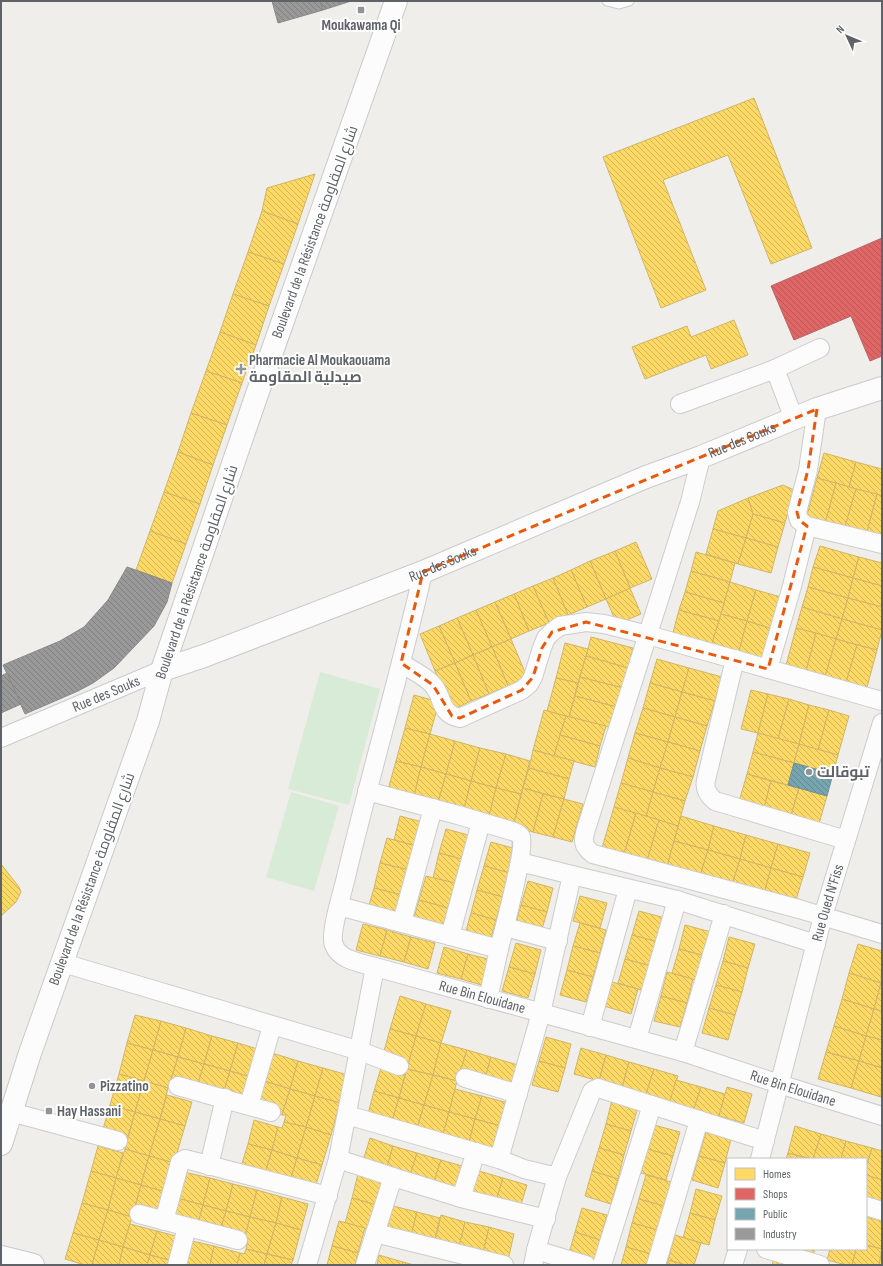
<svg xmlns="http://www.w3.org/2000/svg" width="883" height="1266" viewBox="0 0 883 1266" font-family="'Sofia Sans Condensed',Cairo,sans-serif">
  <style>
    .garden { fill: #d8ebd6 }
    .homes { fill: url(#homes-back-hatch); stroke: #cfb667 }
    .shops { fill: url(#shops-back-hatch); stroke: #b96567 }
    .public { fill: url(#public-back-hatch); stroke: #6f919a }
    .industry { fill: url(#industry-back-hatch); stroke: #88898a }
    .lines { fill: none; stroke-linecap: round; stroke-linejoin: round }
    .lane-casing { stroke: #cbcccc; stroke-width: 11 }
    .street-casing { stroke: #cbcccc; stroke-width: 20 }
    .secondary-casing { stroke: #cacacb; stroke-width: 24 }
    .lane { stroke: #fdfcfc; stroke-width: 9 }
    .street { stroke: #fdfcfc; stroke-width: 18 }
    .secondary { stroke: #fdfcfc; stroke-width: 22 }
    .marked { fill: none; stroke: #e8590c; stroke-width: 3; stroke-dasharray: 8 5; stroke-linejoin: round }
    .poi-dot { fill: #919496; stroke: #fff; stroke-width: 1.5 }
    .labels { text-anchor: middle; dominant-baseline: central; stroke-width: 4; stroke-linejoin: round; paint-order: stroke }
    .poi-label { font-size: 15px; font-weight: bold; fill: #5f6368; stroke: #fff; text-anchor: start }
    .street-label { font-size: 15px; fill: #5f6368; stroke: #fff }
  </style>
  <defs>
    <pattern id="homes-back-hatch" width="6" height="6" patternUnits="userSpaceOnUse"><rect width="6" height="6" fill="#ffd966"/><path d="M-1 5l2 2M0 0l6 6M5-1l2 2" fill="none" stroke="#d2b458"/></pattern>
    <pattern id="shops-back-hatch" width="6" height="6" patternUnits="userSpaceOnUse"><rect width="6" height="6" fill="#e06666"/><path d="M-1 5l2 2M0 0l6 6M5-1l2 2" fill="none" stroke="#b95858"/></pattern>
    <pattern id="public-back-hatch" width="6" height="6" patternUnits="userSpaceOnUse"><rect width="6" height="6" fill="#76a5af"/><path d="M-1 5l2 2M0 0l6 6M5-1l2 2" fill="none" stroke="#648a92"/></pattern>
    <pattern id="industry-back-hatch" width="6" height="6" patternUnits="userSpaceOnUse"><rect width="6" height="6" fill="#999"/><path d="M-1 5l2 2M0 0l6 6M5-1l2 2" fill="none" stroke="#808081"/></pattern>
  </defs>
  <rect width="100%" height="100%" fill="#efeeea"/>
  <!-- garden -->
  <g class="garden">
    <polygon points="320,672 380,689 349,805 288,789"/>
    <polygon points="291,792 339,806 314,891 266,877"/>
  </g>
  <!-- homes -->
  <g class="homes">
    <polygon points="754,98 812,248 771,264 728,155 663,180 706,290 661,308 603,157"/>
    <polygon points="315,174 298,224 262,211 267,188"/>
    <polygon points="262,211 298,224 284,264 248,252"/>
    <polygon points="248,252 284,264 269,306 233,294"/>
    <polygon points="233,294 269,306 256,345 220,332"/>
    <polygon points="734,320 748,355 711,369 706,355 645,379 632,347 687,326 691,337"/>
    <polygon points="220,332 256,345 242,383 206,371"/>
    <polygon points="206,371 242,383 227,425 191,413"/>
    <polygon points="191,413 227,425 213,465 178,452"/>
    <polygon points="178,452 213,465 200,504 164,492"/>
    <polygon points="824,453 856,462 849,487 817,478"/>
    <polygon points="856,462 882,469 882,496 849,487"/>
    <polygon points="817,478 836,483 825,524 806,519"/>
    <polygon points="836,483 856,489 844,530 825,524"/>
    <polygon points="783,485 794,490 785,523 753,514 748,498"/>
    <polygon points="856,489 877,494 866,536 844,530"/>
    <polygon points="164,492 200,504 186,544 150,531"/>
    <polygon points="877,494 882,496 882,540 866,536"/>
    <polygon points="748,498 753,514 746,538 713,529 718,511"/>
    <polygon points="753,514 785,523 778,547 746,538"/>
    <polygon points="713,529 746,538 738,564 706,554"/>
    <polygon points="150,531 186,544 172,583 136,570"/>
    <polygon points="746,538 778,547 771,573 738,564"/>
    <polygon points="636,542 652,579 630,588 615,551"/>
    <polygon points="820,546 859,557 853,578 813,567"/>
    <polygon points="615,551 630,588 606,599 590,561"/>
    <polygon points="696,552 735,563 730,582 691,571"/>
    <polygon points="859,557 882,563 882,586 853,578"/>
    <polygon points="590,561 606,599 587,607 571,570"/>
    <polygon points="813,567 853,578 848,598 808,587"/>
    <polygon points="571,570 587,607 568,615 553,578"/>
    <polygon points="691,571 730,582 724,603 685,592"/>
    <polygon points="553,578 568,615 549,623 533,586"/>
    <polygon points="853,578 882,586 882,607 848,598"/>
    <polygon points="730,582 756,590 747,621 721,614"/>
    <polygon points="533,586 549,623 529,631 514,594"/>
    <polygon points="808,587 848,598 842,619 802,607"/>
    <polygon points="630,588 641,614 617,624 606,599"/>
    <polygon points="756,590 781,597 772,629 747,621"/>
    <polygon points="685,592 724,603 719,621 679,610"/>
    <polygon points="514,594 529,631 511,639 495,602"/>
    <polygon points="848,598 882,607 882,630 842,619"/>
    <polygon points="495,602 511,639 492,647 476,610"/>
    <polygon points="802,607 842,619 836,639 796,628"/>
    <polygon points="476,610 492,647 473,655 457,618"/>
    <polygon points="679,610 719,621 711,647 672,636"/>
    <polygon points="721,614 747,621 738,655 711,647"/>
    <polygon points="457,618 473,655 455,663 439,626"/>
    <polygon points="842,619 882,630 877,650 836,639"/>
    <polygon points="747,621 772,629 762,661 738,655"/>
    <polygon points="439,626 455,663 435,671 420,634"/>
    <polygon points="796,628 816,633 805,675 785,669"/>
    <polygon points="816,633 836,639 824,680 805,675"/>
    <polygon points="591,637 633,648 628,668 586,656"/>
    <polygon points="511,639 527,677 508,686 492,647"/>
    <polygon points="836,639 857,645 845,686 824,680"/>
    <polygon points="565,643 588,649 578,683 556,678"/>
    <polygon points="857,645 877,650 866,691 845,686"/>
    <polygon points="492,647 508,686 489,694 473,655"/>
    <polygon points="473,655 489,694 471,701 455,663"/>
    <polygon points="586,656 628,668 623,688 580,677"/>
    <polygon points="657,659 689,668 682,692 650,683"/>
    <polygon points="455,663 471,701 452,710 435,671"/>
    <polygon points="689,668 722,677 715,701 682,692"/>
    <polygon points="580,677 623,688 617,707 575,696"/>
    <polygon points="556,678 578,683 569,717 547,711"/>
    <polygon points="650,683 682,692 675,717 643,708"/>
    <polygon points="751,690 768,694 758,733 741,729"/>
    <polygon points="682,692 715,701 707,726 675,717"/>
    <polygon points="768,694 789,699 778,739 758,733"/>
    <polygon points="414,695 439,702 430,734 405,728"/>
    <polygon points="575,696 617,707 612,728 569,717"/>
    <polygon points="789,699 809,705 799,744 778,739"/>
    <polygon points="809,705 829,710 818,750 799,744"/>
    <polygon points="643,708 675,717 668,742 635,733"/>
    <polygon points="544,710 566,716 554,756 533,750"/>
    <polygon points="829,710 849,716 838,755 818,750"/>
    <polygon points="566,716 606,726 600,746 560,735"/>
    <polygon points="675,717 707,726 700,751 668,742"/>
    <polygon points="405,728 430,734 421,767 396,761"/>
    <polygon points="635,733 668,742 660,768 628,758"/>
    <polygon points="758,733 799,744 794,763 753,752"/>
    <polygon points="430,734 455,741 446,774 421,767"/>
    <polygon points="560,735 600,746 595,767 554,756"/>
    <polygon points="455,741 480,748 471,781 446,774"/>
    <polygon points="668,742 700,751 693,777 660,768"/>
    <polygon points="799,744 838,755 833,774 794,763"/>
    <polygon points="480,748 506,754 496,788 471,781"/>
    <polygon points="533,750 574,761 569,779 529,768"/>
    <polygon points="753,752 794,763 788,785 747,774"/>
    <polygon points="506,754 530,761 521,794 496,788"/>
    <polygon points="628,758 660,768 653,792 621,783"/>
    <polygon points="396,761 421,767 413,800 387,793"/>
    <polygon points="421,767 446,774 437,806 413,800"/>
    <polygon points="529,768 569,779 564,799 523,788"/>
    <polygon points="660,768 693,777 685,801 653,792"/>
    <polygon points="446,774 471,781 463,813 437,806"/>
    <polygon points="747,774 771,781 763,812 738,805"/>
    <polygon points="471,781 496,788 488,820 463,813"/>
    <polygon points="771,781 799,788 790,819 763,812"/>
    <polygon points="621,783 653,792 646,817 614,807"/>
    <polygon points="496,788 521,794 513,827 488,820"/>
    <polygon points="523,788 543,794 533,832 513,827"/>
    <polygon points="799,788 827,796 818,827 790,819"/>
    <polygon points="653,792 685,801 678,826 646,817"/>
    <polygon points="543,794 564,799 553,837 533,832"/>
    <polygon points="564,799 583,804 572,842 553,837"/>
    <polygon points="614,807 636,813 624,854 602,848"/>
    <polygon points="636,813 659,820 647,861 624,854"/>
    <polygon points="400,816 426,823 420,847 394,840"/>
    <polygon points="681,816 714,826 708,850 674,841"/>
    <polygon points="659,820 678,826 667,867 647,861"/>
    <polygon points="714,826 746,835 740,859 708,850"/>
    <polygon points="446,829 472,836 465,860 439,853"/>
    <polygon points="746,835 778,844 771,868 740,859"/>
    <polygon points="387,838 416,846 409,870 380,863"/>
    <polygon points="674,841 708,850 700,876 667,867"/>
    <polygon points="491,842 516,849 510,873 484,866"/>
    <polygon points="778,844 810,853 803,877 771,868"/>
    <polygon points="708,850 740,859 732,885 700,876"/>
    <polygon points="439,853 465,860 459,884 433,878"/>
    <polygon points="740,859 771,868 764,894 732,885"/>
    <polygon points="380,863 409,870 402,895 374,888"/>
    <polygon points="1,864 19,887 21,892 16,902 1,916"/>
    <polygon points="484,866 510,873 503,897 477,890"/>
    <polygon points="771,868 803,877 795,903 764,894"/>
    <polygon points="426,876 455,883 448,908 419,900"/>
    <polygon points="528,881 553,888 547,912 521,905"/>
    <polygon points="374,888 402,895 396,920 367,912"/>
    <polygon points="477,890 503,897 496,920 471,913"/>
    <polygon points="580,896 607,903 600,928 573,921"/>
    <polygon points="419,900 448,908 441,933 412,925"/>
    <polygon points="521,905 547,912 540,936 514,929"/>
    <polygon points="639,911 665,918 658,942 632,935"/>
    <polygon points="471,913 496,920 489,945 464,938"/>
    <polygon points="580,923 606,930 600,953 573,946"/>
    <polygon points="363,924 387,930 380,956 356,950"/>
    <polygon points="685,925 711,932 705,956 679,949"/>
    <polygon points="387,930 411,937 404,962 380,956"/>
    <polygon points="632,935 658,942 651,966 625,959"/>
    <polygon points="411,937 435,943 428,969 404,962"/>
    <polygon points="729,937 755,944 748,968 723,961"/>
    <polygon points="516,943 541,950 535,974 509,967"/>
    <polygon points="858,944 882,951 881,983 849,973"/>
    <polygon points="573,946 600,953 593,977 567,970"/>
    <polygon points="444,947 468,954 461,979 437,973"/>
    <polygon points="679,949 705,956 698,981 672,973"/>
    <polygon points="468,954 492,960 485,986 461,979"/>
    <polygon points="625,959 651,966 644,991 618,983"/>
    <polygon points="723,961 748,968 742,992 716,985"/>
    <polygon points="509,967 535,974 528,998 502,991"/>
    <polygon points="567,970 593,977 586,1002 560,995"/>
    <polygon points="667,972 693,979 687,1003 661,996"/>
    <polygon points="849,973 881,983 874,1009 842,999"/>
    <polygon points="612,982 638,989 631,1014 604,1006"/>
    <polygon points="881,983 882,983 882,1011 874,1009"/>
    <polygon points="716,985 742,992 735,1015 709,1008"/>
    <polygon points="400,996 426,1004 416,1036 390,1029"/>
    <polygon points="661,996 687,1003 680,1027 654,1021"/>
    <polygon points="842,999 874,1009 866,1036 834,1026"/>
    <polygon points="426,1004 451,1011 441,1043 416,1036"/>
    <polygon points="709,1008 735,1015 728,1040 702,1033"/>
    <polygon points="874,1009 882,1011 882,1040 866,1036"/>
    <polygon points="135,1015 161,1021 153,1050 127,1043"/>
    <polygon points="161,1021 186,1028 178,1057 153,1050"/>
    <polygon points="834,1026 866,1036 859,1061 826,1052"/>
    <polygon points="186,1028 212,1036 204,1064 178,1057"/>
    <polygon points="390,1029 416,1036 409,1062 383,1055"/>
    <polygon points="212,1036 238,1043 230,1071 204,1064"/>
    <polygon points="416,1036 441,1043 433,1075 407,1069"/>
    <polygon points="866,1036 882,1040 882,1068 859,1061"/>
    <polygon points="546,1037 571,1044 565,1068 539,1061"/>
    <polygon points="127,1043 153,1050 144,1081 119,1074"/>
    <polygon points="238,1043 261,1050 254,1078 230,1071"/>
    <polygon points="441,1043 467,1050 457,1081 433,1075"/>
    <polygon points="581,1048 606,1055 599,1081 574,1074"/>
    <polygon points="153,1050 178,1057 168,1088 144,1081"/>
    <polygon points="467,1050 491,1057 484,1082 459,1075"/>
    <polygon points="826,1052 859,1061 851,1088 818,1079"/>
    <polygon points="272,1053 298,1061 290,1089 264,1081"/>
    <polygon points="606,1055 629,1062 622,1088 599,1081"/>
    <polygon points="178,1057 204,1064 196,1090 170,1083"/>
    <polygon points="491,1057 518,1065 511,1089 484,1082"/>
    <polygon points="298,1061 323,1068 315,1096 290,1089"/>
    <polygon points="539,1061 565,1068 558,1092 532,1085"/>
    <polygon points="859,1061 882,1068 881,1097 851,1088"/>
    <polygon points="629,1062 654,1069 646,1094 622,1088"/>
    <polygon points="204,1064 230,1071 222,1097 196,1090"/>
    <polygon points="323,1068 348,1075 340,1103 315,1096"/>
    <polygon points="381,1068 405,1075 399,1098 374,1091"/>
    <polygon points="407,1069 433,1075 424,1105 399,1098"/>
    <polygon points="654,1069 678,1076 670,1102 646,1094"/>
    <polygon points="230,1071 254,1078 246,1104 222,1097"/>
    <polygon points="119,1074 144,1081 135,1112 110,1105"/>
    <polygon points="433,1075 457,1081 449,1112 424,1105"/>
    <polygon points="676,1080 701,1087 692,1115 668,1108"/>
    <polygon points="144,1081 168,1088 160,1119 135,1112"/>
    <polygon points="264,1081 290,1089 282,1115 256,1107"/>
    <polygon points="701,1087 725,1094 717,1123 692,1115"/>
    <polygon points="727,1087 752,1094 744,1123 719,1116"/>
    <polygon points="290,1089 315,1096 306,1127 284,1122 286,1115 282,1115"/>
    <polygon points="455,1089 482,1096 475,1119 449,1112"/>
    <polygon points="374,1091 399,1098 391,1124 367,1118"/>
    <polygon points="167,1095 192,1102 185,1126 160,1119"/>
    <polygon points="315,1096 340,1103 331,1135 306,1127"/>
    <polygon points="482,1096 508,1103 501,1126 475,1119"/>
    <polygon points="399,1098 424,1105 416,1132 391,1124"/>
    <polygon points="612,1100 638,1107 631,1131 606,1124"/>
    <polygon points="110,1105 135,1112 126,1143 101,1136"/>
    <polygon points="424,1105 449,1112 442,1138 416,1132"/>
    <polygon points="135,1112 160,1119 149,1156 125,1149"/>
    <polygon points="449,1112 475,1119 468,1146 442,1138"/>
    <polygon points="160,1119 185,1126 174,1163 149,1156"/>
    <polygon points="475,1119 501,1126 494,1153 468,1146"/>
    <polygon points="254,1120 278,1127 272,1150 248,1144"/>
    <polygon points="284,1122 306,1127 297,1158 272,1150 278,1127 282,1128"/>
    <polygon points="606,1124 631,1131 624,1155 599,1148"/>
    <polygon points="654,1125 680,1132 673,1156 647,1149"/>
    <polygon points="795,1126 821,1134 813,1159 788,1153"/>
    <polygon points="306,1127 331,1135 322,1165 297,1158"/>
    <polygon points="706,1132 731,1139 725,1163 699,1156"/>
    <polygon points="821,1134 846,1141 841,1159 813,1159"/>
    <polygon points="370,1138 393,1146 386,1171 362,1164"/>
    <polygon points="846,1141 872,1148 866,1168 866,1159 841,1159"/>
    <polygon points="248,1144 272,1150 264,1177 240,1170"/>
    <polygon points="98,1146 123,1153 116,1178 91,1171"/>
    <polygon points="393,1146 417,1153 409,1179 386,1171"/>
    <polygon points="599,1148 624,1155 618,1179 592,1171"/>
    <polygon points="872,1148 882,1151 882,1180 866,1175 866,1168"/>
    <polygon points="125,1149 149,1156 141,1185 116,1178"/>
    <polygon points="647,1149 673,1156 666,1180 641,1173"/>
    <polygon points="272,1150 297,1158 289,1184 264,1177"/>
    <polygon points="417,1153 441,1160 433,1185 409,1179"/>
    <polygon points="788,1153 810,1159 786,1159"/>
    <polygon points="149,1156 174,1163 166,1192 141,1185"/>
    <polygon points="699,1156 725,1163 718,1188 692,1180"/>
    <polygon points="297,1158 322,1165 314,1191 289,1184"/>
    <polygon points="441,1160 466,1167 458,1193 433,1185"/>
    <polygon points="91,1171 116,1178 108,1210 82,1203"/>
    <polygon points="479,1171 503,1178 495,1204 471,1197"/>
    <polygon points="592,1171 618,1179 611,1204 585,1196"/>
    <polygon points="184,1172 210,1178 203,1205 177,1198"/>
    <polygon points="358,1174 386,1182 380,1206 352,1198"/>
    <polygon points="646,1175 671,1182 664,1206 639,1199"/>
    <polygon points="866,1175 882,1180 882,1197 879,1207 866,1203"/>
    <polygon points="116,1178 141,1185 132,1217 108,1210"/>
    <polygon points="210,1178 233,1184 226,1211 203,1205"/>
    <polygon points="503,1178 527,1185 519,1211 495,1204"/>
    <polygon points="233,1184 257,1190 250,1217 226,1211"/>
    <polygon points="141,1185 166,1192 159,1218 134,1211"/>
    <polygon points="696,1189 722,1196 715,1220 690,1213"/>
    <polygon points="257,1190 282,1197 276,1223 250,1217"/>
    <polygon points="282,1197 308,1204 301,1230 276,1223"/>
    <polygon points="177,1198 203,1205 197,1228 171,1222"/>
    <polygon points="352,1198 380,1206 373,1231 345,1223"/>
    <polygon points="639,1199 664,1206 658,1230 632,1223"/>
    <polygon points="82,1203 108,1210 99,1240 73,1233"/>
    <polygon points="203,1205 226,1211 219,1234 197,1228"/>
    <polygon points="393,1206 417,1212 410,1240 385,1234"/>
    <polygon points="582,1208 607,1215 600,1240 575,1232"/>
    <polygon points="108,1210 132,1217 123,1247 99,1240"/>
    <polygon points="226,1211 250,1217 244,1241 219,1234"/>
    <polygon points="417,1212 440,1218 433,1246 410,1240"/>
    <polygon points="690,1213 715,1220 709,1245 683,1238"/>
    <polygon points="441,1215 465,1222 459,1247 435,1241"/>
    <polygon points="250,1217 276,1223 267,1254 246,1249 248,1241 244,1241"/>
    <polygon points="866,1217 882,1221 882,1249 866,1245"/>
    <polygon points="339,1221 365,1228 358,1253 332,1246"/>
    <polygon points="465,1222 489,1227 483,1253 459,1247"/>
    <polygon points="276,1223 301,1230 293,1260 267,1254"/>
    <polygon points="632,1223 658,1230 651,1254 626,1247"/>
    <polygon points="130,1224 157,1231 150,1255 123,1247"/>
    <polygon points="489,1227 514,1234 508,1260 483,1253"/>
    <polygon points="157,1231 183,1238 176,1262 150,1255"/>
    <polygon points="575,1232 600,1240 594,1264 568,1257"/>
    <polygon points="73,1233 99,1240 92,1265 85,1265 65,1259"/>
    <polygon points="675,1235 701,1243 694,1265 686,1265 668,1260"/>
    <polygon points="99,1240 123,1247 119,1265 92,1265"/>
    <polygon points="192,1241 214,1246 210,1265 186,1265"/>
    <polygon points="866,1245 882,1249 879,1265 852,1265 856,1249 866,1249"/>
    <polygon points="214,1246 240,1253 237,1265 210,1265"/>
    <polygon points="332,1246 358,1253 355,1265 327,1265"/>
    <polygon points="123,1247 150,1255 147,1265 119,1265"/>
    <polygon points="626,1247 651,1254 648,1265 621,1265"/>
    <polygon points="246,1249 267,1254 264,1265 237,1265 240,1253 244,1254"/>
    <polygon points="791,1249 815,1249 813,1255"/>
    <polygon points="830,1249 856,1249 852,1265 846,1265 827,1260"/>
    <polygon points="882,1252 882,1265 879,1265"/>
    <polygon points="267,1254 293,1260 291,1265 264,1265"/>
    <polygon points="150,1255 176,1262 175,1265 147,1265"/>
    <polygon points="379,1255 403,1262 402,1265 377,1265"/>
    <polygon points="774,1259 794,1265 772,1265"/>
    <polygon points="668,1260 686,1265 667,1265"/>
    <polygon points="403,1262 414,1265 402,1265"/>
  </g>
  <!-- shops -->
  <polygon class="shops" points="882,238 882,356 870,361 851,316 794,340 771,286"/>
  <!-- public -->
  <polygon class="public" points="794,763 833,774 827,796 788,785"/>
  <!-- industry -->
  <g class="industry">
    <polygon points="272,1 320,1 323,10 278,23"/>
    <polygon points="320,1 351,1 323,10"/>
    <polygon points="127,567 172,583 167,602 154,626 114,668 93,683 78,691 25,714 3,665 60,641 84,627 108,600"/>
    <polygon points="7,673 21,704 1,713 1,676"/>
  </g>
  <g class="lines">
    <defs>
      <polyline id="lane" points="607,1 619,4 629,1"/>
      <g id="street">
        <polyline points="680,404 775,369"/>
        <polyline points="817,409 808,470 797,512 799,520 807,526 882,544"/>
        <polyline points="794,419 775,369 820,348"/>
        <path d="M701,457L690,502L587,826C583,839 581,845 593,854L799,909L882,934"/>
        <path id="s1" d="M423,572C400,674 370,775 346,877C343,891 329,934 334,945C339,960 361,963 375,967L683,1052L779,1084L882,1116"/>
        <path d="M735,659L706,780C704,789 708,795 715,801L846,840"/>
        <path d="M401,663C412,670 425,676 433,685C444,698 439,714 460,718L522,690L529,684L533,677L542,648L546,638L552,632L560,626L586,622L604,624L648,635L882,701"/>
        <polyline points="768,669 792,586 807,526"/>
        <path id="s2" d="M1,738L162,670"/>
        <path d="M367,791L458,815L512,831C515,832 520,834 521,837C526,847 503,933 499,949"/>
        <polyline points="520,862 572,875"/>
        <polyline points="339,906 499,949 488,999"/>
        <polyline points="402,922 433,808"/>
        <polyline points="505,927 558,941"/>
        <polyline points="450,936 481,822"/>
        <polyline points="63,963 360,1051 399,1066"/>
        <polyline points="590,1027 628,889"/>
        <polyline points="637,1039 677,900"/>
        <polyline points="683,1052 724,914"/>
        <polyline points="465,1078 518,1094"/>
        <polyline points="178,1086 271,1112"/>
        <polyline points="249,1105 272,1026"/>
        <polyline points="11,1112 118,1141"/>
        <polyline points="347,1115 499,1159 541,1013 572,875 677,900 816,944"/>
        <polyline points="338,1159 393,1177"/>
        <polyline points="499,1159 524,1169 557,1177"/>
        <path id="s3" d="M760,1159L823,916L882,723"/>
        <polyline points="209,1166 225,1098"/>
        <polyline points="461,1198 476,1152"/>
        <polyline points="866,1206 882,1211"/>
        <polyline points="139,1214 238,1240"/>
        <polyline points="164,1221 180,1162 185,1159 328,1196"/>
        <polyline points="375,1233 504,1265"/>
        <polyline points="766,1249 820,1265"/>
        <polyline points="536,1250 586,1265"/>
        <polyline points="177,1265 187,1227"/>
        <polyline points="307,1265 338,1159 375,967"/>
        <polyline points="365,1265 393,1177 461,1198 546,1219"/>
        <polyline points="533,1265 536,1250 557,1177 592,1091 598,1088 765,1141"/>
        <polyline points="602,1265 652,1105"/>
        <polyline points="656,1265 699,1120"/>
        <polyline points="733,1265 738,1249"/>
      </g>
      <g id="secondary">
        <path id="s4" d="M162,670L204,656L423,572L646,477L701,457L817,409L882,388"/>
        <polyline points="1,1144 30,1053 148,721 162,670 256,397 396,1"/>
        <polyline points="1,1257 33,1265"/>
      </g>
    </defs>
    <!-- lane casing -->
    <use href="#lane" class="lane-casing"/>
    <!-- street casing -->
    <use href="#street" class="street-casing"/>
    <!-- secondary casing -->
    <use href="#secondary" class="secondary-casing"/>
    <!-- lane -->
    <use href="#lane" class="lane"/>
    <!-- street -->
    <use href="#street" class="street"/>
    <!-- secondary -->
    <use href="#secondary" class="secondary"/>
  </g>
  <!-- marked area -->
  <path class="marked" d="M817,409L808,470L797,512L799,520L807,526L768,669L586,622L552,632L542,648L533,677L522,690L460,718L452,716L433,685L401,663L423,572Z"/>
  <!-- markers -->
  <g class="poi-dot">
    <rect x="357" y="6" width="8" height="8" rx="2"/>
    <path d="M239 363h4v4h4v4h-4v4h-4v-4h-4v-4h4z"/>
    <circle cx="809" cy="772" r="4"/>
    <circle cx="92" cy="1086" r="4"/>
    <rect x="45" y="1107" width="8" height="8" rx="2"/>
  </g>
  <g class="labels">
    <!-- poi labels -->
    <g class="poi-label">
      <text x="361" y="25" text-anchor="middle">Moukawama Qi</text>
      <text x="249" y="360">Pharmacie Al Moukaouama<tspan x="249" dy="17">صيدلية المقاومة</tspan></text>
      <text x="817" y="772">تبوقالت</text>
      <text x="100" y="1086">Pizzatino</text>
      <text x="57" y="1111">Hay Hassani</text>
    </g>
    <!-- street labels -->
    <g class="street-label">
      <text transform="translate(315 232) rotate(-70)">Boulevard de la Résistance شارع المقاومة</text>
      <text stroke="none"><textPath href="#s4" startOffset="624">Rue des Souks</textPath></text>
      <text stroke="none"><textPath href="#s4" startOffset="300">Rue des Souks</textPath></text>
      <text transform="translate(197 572) rotate(-71)">Boulevard de la Résistance شارع المقاومة</text>
      <text stroke="none"><textPath href="#s2" startOffset="114">Rue des Souks</textPath></text>
      <text transform="translate(92 879) rotate(-70)">Boulevard de la Résistance شارع المقاومة</text>
      <text stroke="none"><textPath href="#s3" startOffset="265">Rue Oued N'Fiss</textPath></text>
      <text stroke="none"><textPath href="#s1" startOffset="544">Rue Bin Elouidane</textPath></text>
      <text stroke="none"><textPath href="#s1" startOffset="868">Rue Bin Elouidane</textPath></text>
    </g>
  </g>
  <!-- border -->
  <rect width="883" height="1266" fill="none" stroke="#5f6368" stroke-width="4"/>
  <!-- legend -->
  <rect x="727" y="1158" width="140" height="92" fill="#ffffff" stroke="#bfc1c3"/>
  <rect x="735" y="1168" width="20" height="12" fill="#ffd966" stroke="#bfc1c3"/>
  <text x="763" y="1178" font-size="12" fill="#5f6368">Homes</text>
  <rect x="735" y="1188" width="20" height="12" fill="#e06666" stroke="#bfc1c3"/>
  <text x="763" y="1198" font-size="12" fill="#5f6368">Shops</text>
  <rect x="735" y="1208" width="20" height="12" fill="#76a5af" stroke="#bfc1c3"/>
  <text x="763" y="1218" font-size="12" fill="#5f6368">Public</text>
  <rect x="735" y="1228" width="20" height="12" fill="#999999" stroke="#bfc1c3"/>
  <text x="763" y="1238" font-size="12" fill="#5f6368">Industry</text>
  <!-- north arrow -->
  <g transform="translate(847 36) rotate(314)" stroke="#ffffff" stroke-width="3" paint-order="stroke">
  <path d="M0-3L7 15L0 10L-7 15Z" fill="#5f6368"/>
  <text y="-6" font-size="11" font-weight="bold" text-anchor="middle" fill="#5f6368">N</text>
  </g>
</svg>
